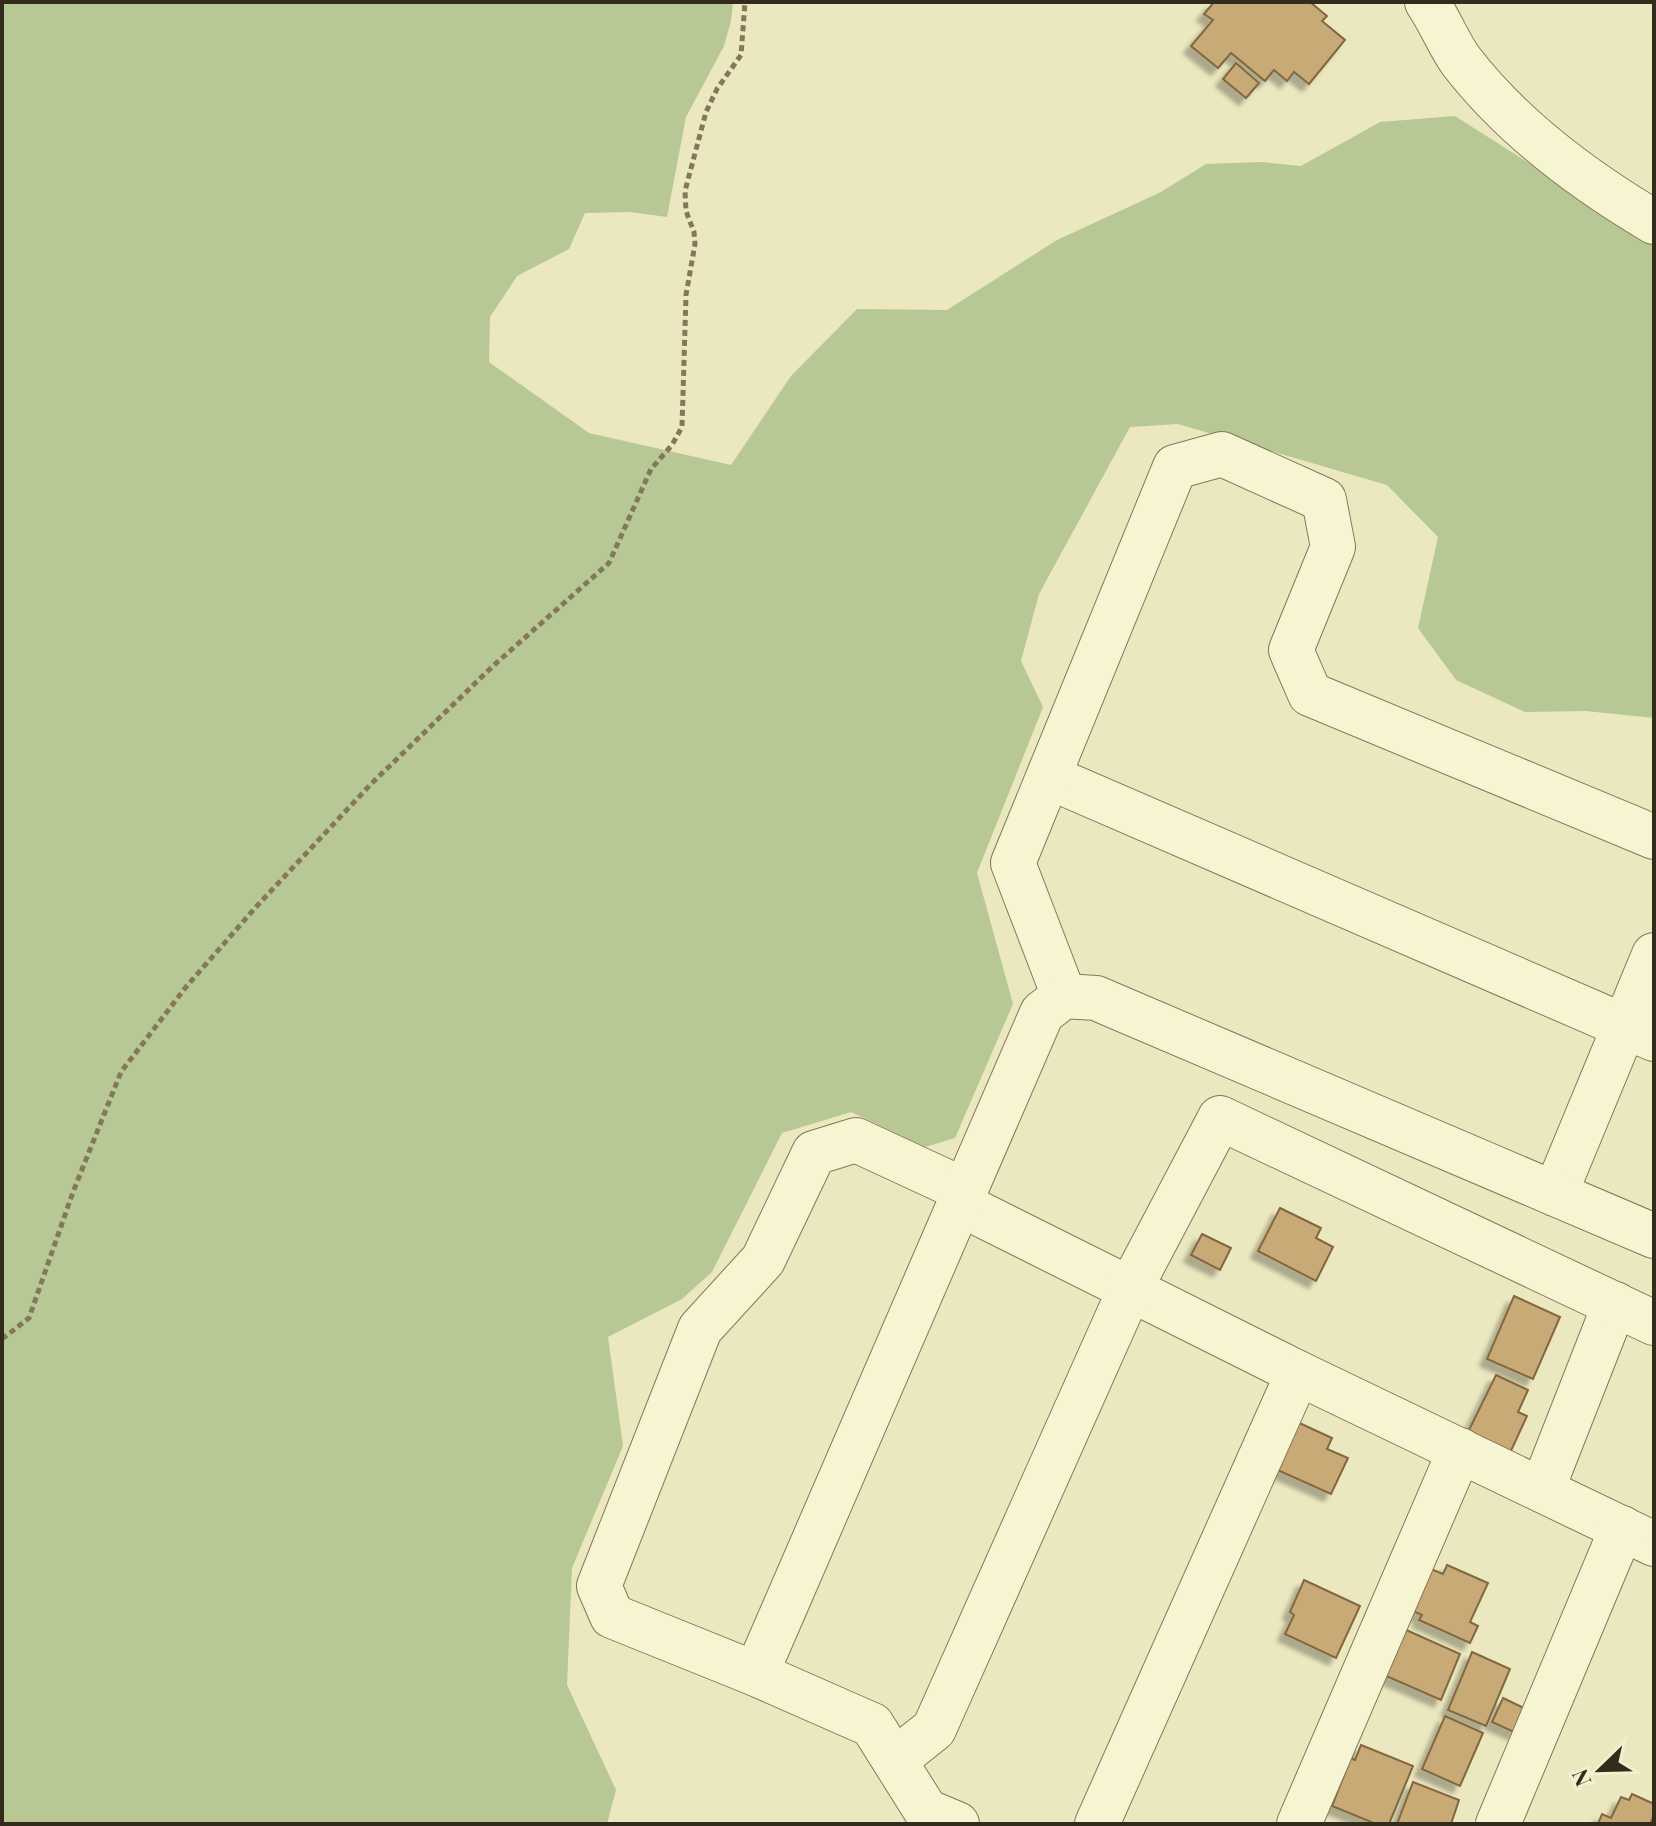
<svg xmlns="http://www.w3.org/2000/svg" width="1656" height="1826" viewBox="0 0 1656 1826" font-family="'Playfair Display',serif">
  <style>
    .green { fill: #b7c894 }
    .building { fill: #c8aa77; stroke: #816740; stroke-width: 2; filter: url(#shadow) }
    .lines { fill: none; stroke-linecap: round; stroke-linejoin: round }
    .minor-casing { stroke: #837859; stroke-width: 46 }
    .path { stroke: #837859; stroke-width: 5; stroke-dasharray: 6 4; stroke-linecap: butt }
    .minor { stroke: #f7f4d2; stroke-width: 44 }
  </style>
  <defs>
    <filter id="shadow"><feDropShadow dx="-7" dy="7" stdDeviation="2" flood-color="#0004"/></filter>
  </defs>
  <rect width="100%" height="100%" fill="#ebe7bf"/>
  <!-- green -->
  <polygon class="green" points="2,2 733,2 731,21 724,46 686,117 667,217 630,212 585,213 569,249 517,276 490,317 489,362 589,433 731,465 791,376 857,309 947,310 1057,240 1161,192 1206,164 1261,162 1301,166 1380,122 1455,116 1654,243 1654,718 1586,711 1525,712 1456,680 1418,628 1438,537 1387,485 1178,424 1130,427 1039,594 1021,661 1043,707 977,873 1013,1004 955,1138 925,1147 851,1112 782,1133 712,1272 682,1299 608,1337 623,1446 572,1568 567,1685 616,1790 607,1824 2,1824"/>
  <!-- building -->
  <g class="building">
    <polygon points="1214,2 1310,2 1327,16 1322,21 1345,40 1309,84 1294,72 1287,81 1274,70 1265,81 1231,53 1218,68 1191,46 1213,20 1204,14"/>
    <polygon points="1236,63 1259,83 1246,98 1223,79"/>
    <polygon points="1280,1208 1321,1228 1316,1238 1333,1247 1316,1281 1258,1251"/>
    <polygon points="1202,1234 1231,1248 1220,1270 1191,1255"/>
    <polygon points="1514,1296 1560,1317 1533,1379 1487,1359"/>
    <polygon points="1496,1375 1528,1390 1518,1412 1527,1416 1510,1453 1468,1432"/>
    <polygon points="1295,1421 1332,1438 1327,1449 1348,1458 1331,1494 1273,1468"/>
    <polygon points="1447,1565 1488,1583 1470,1622 1478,1626 1470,1643 1419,1620 1422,1615 1413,1611 1431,1569 1443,1574"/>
    <polygon points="1304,1580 1360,1606 1336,1658 1285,1634 1294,1615 1290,1612"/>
    <polygon points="1404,1629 1460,1654 1441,1700 1384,1675"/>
    <polygon points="1472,1652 1510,1669 1486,1726 1448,1710"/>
    <polygon points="1503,1698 1526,1709 1516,1733 1492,1722"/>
    <polygon points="1445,1716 1483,1733 1460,1786 1422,1769"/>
    <polygon points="1361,1745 1413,1766 1389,1824 1376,1824 1332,1806 1351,1758 1355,1760"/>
    <polygon points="1413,1782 1459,1800 1451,1824 1397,1824"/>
    <polygon points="1632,1794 1654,1804 1654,1815 1650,1824 1598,1824 1602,1814 1611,1818 1621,1797 1629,1800"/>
  </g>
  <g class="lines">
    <defs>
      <g id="minor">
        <path d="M1427,2C1440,21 1448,43 1461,61C1511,126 1583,180 1654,222"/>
        <polyline points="1049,777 1654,1039"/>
        <polyline points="1064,996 1013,863 1175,467 1222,454 1324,500 1333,547 1291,650 1310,694 1654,837"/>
        <polyline points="1555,1194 1654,955"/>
        <polyline points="960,1204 1298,1373 1654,1544"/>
        <polyline points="1542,1490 1615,1304"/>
        <polyline points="756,1674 612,1616 599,1586 700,1329 763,1260 814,1153 856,1140 966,1191"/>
        <polyline points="895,1760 934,1729 1130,1289 1220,1118 1654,1323"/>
        <polyline points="957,1824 926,1811 872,1725 756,1674 1042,1013 1064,996 1096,998 1654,1236"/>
        <polyline points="1097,1824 1298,1373"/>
        <polyline points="1299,1824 1460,1450"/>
        <polyline points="1498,1824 1622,1528"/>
      </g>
    </defs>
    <!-- minor casing -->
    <use href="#minor" class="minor-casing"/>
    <!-- path -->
    <polyline class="path" points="2,1339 29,1318 73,1192 121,1072 186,987 256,907 371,784 493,666 609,563 651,469 672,445 682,427 686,295 695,244 694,232 686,211 685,191 706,112 717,89 741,55 745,2"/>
    <!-- minor -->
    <use href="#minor" class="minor"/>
  </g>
  <!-- border -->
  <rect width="1656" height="1826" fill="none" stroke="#332c1c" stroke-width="8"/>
  <!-- north arrow -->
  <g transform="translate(1600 1770) rotate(247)" stroke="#f3f0ce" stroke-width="6" paint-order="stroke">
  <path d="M0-6L14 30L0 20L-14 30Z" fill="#332c1c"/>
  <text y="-12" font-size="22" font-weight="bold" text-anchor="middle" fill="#332c1c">N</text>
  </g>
</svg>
